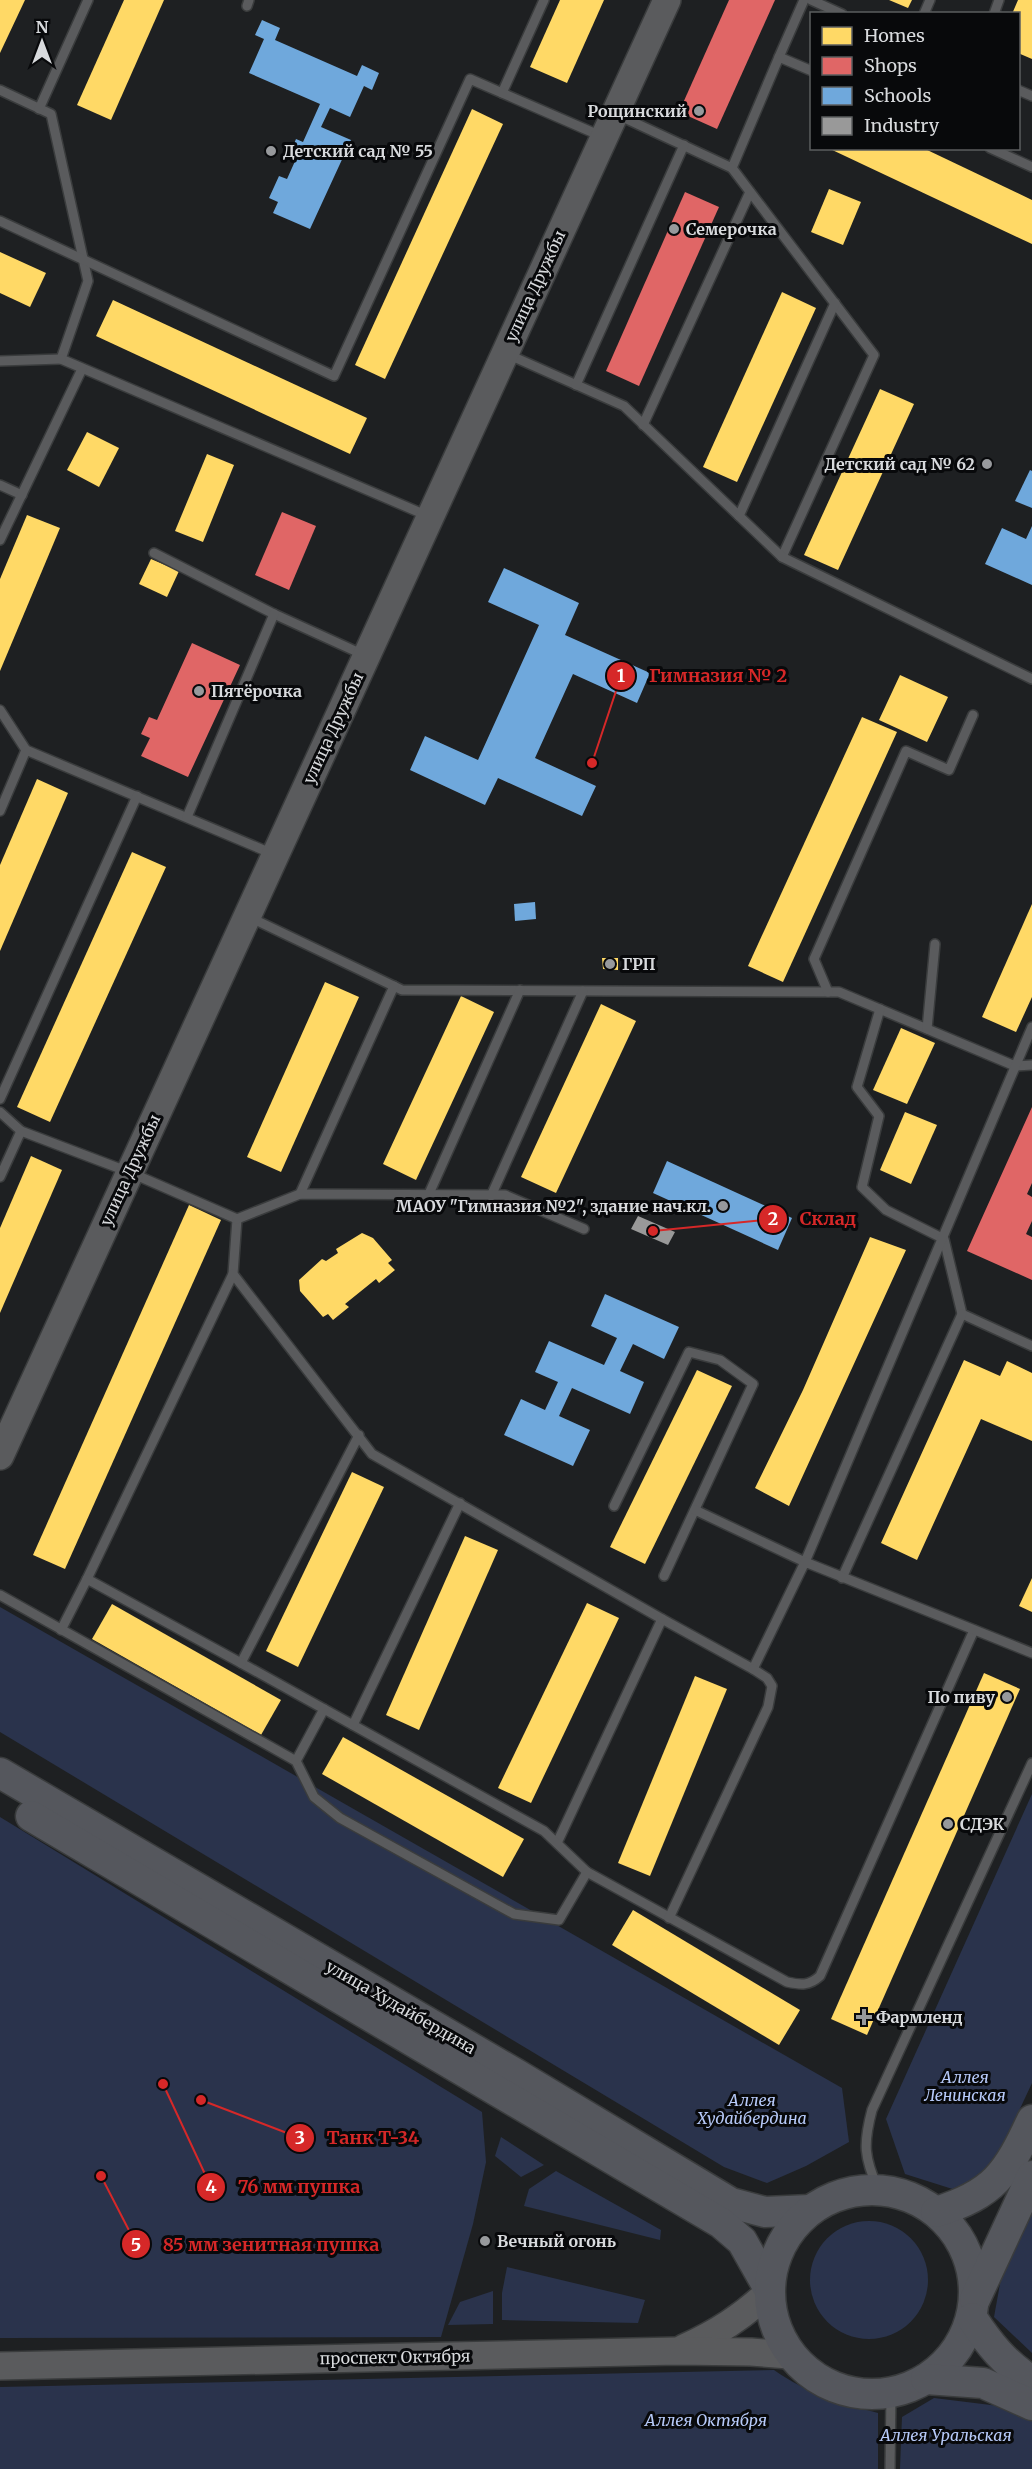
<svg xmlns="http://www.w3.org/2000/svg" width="1032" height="2469" viewBox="0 0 1032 2469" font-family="Merriweather,serif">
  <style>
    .green { fill: #2a334c }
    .homes { fill: #ffd966 }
    .shops { fill: #e06666 }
    .schools { fill: #6fa8dc }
    .industry { fill: #999 }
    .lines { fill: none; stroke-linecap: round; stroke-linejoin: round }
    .lane-casing { stroke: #3a3c3d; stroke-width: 12 }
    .secondary-casing { stroke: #3a3c3d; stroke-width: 30 }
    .primary-casing { stroke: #3a3c3d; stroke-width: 33 }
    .lane { stroke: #5a5b5d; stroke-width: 9 }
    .secondary { stroke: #5a5b5d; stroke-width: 27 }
    .primary { stroke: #55575d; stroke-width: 30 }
    .poi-dot { fill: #97999c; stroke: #08090b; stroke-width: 2 }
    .labels { text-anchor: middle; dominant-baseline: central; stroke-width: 6; stroke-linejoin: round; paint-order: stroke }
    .poi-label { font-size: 16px; font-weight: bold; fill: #d8dadd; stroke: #08090b; text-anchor: start }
    .street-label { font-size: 16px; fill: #d8dadd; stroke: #08090b }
    .park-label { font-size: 16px; font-style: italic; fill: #b7caf9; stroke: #08090b }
    .leader { fill: none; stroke: #d62828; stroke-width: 2 }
    .callout-dot { fill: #d62828; stroke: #08090b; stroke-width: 2 }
    .mark-label { font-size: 18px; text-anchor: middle; font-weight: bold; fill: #fff }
    .callout-label { font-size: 18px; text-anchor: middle; font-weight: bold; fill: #d62828; stroke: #08090b; stroke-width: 6; stroke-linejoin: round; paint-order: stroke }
  </style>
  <rect width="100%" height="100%" fill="#1e2022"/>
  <!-- green -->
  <g class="green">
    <polygon points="0,1607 842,2088 849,2142 806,2166 767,2183 724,2167 0,1732"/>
    <polygon points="1032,1794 1032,2083 995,2162 962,2192 905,2174 886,2119"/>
    <polygon points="0,1817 482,2112 486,2162 473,2224 441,2337 0,2338"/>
    <polygon points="501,2137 544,2165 521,2177 495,2156"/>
    <polygon points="556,2171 661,2230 660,2240 524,2206 529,2189"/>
    <polygon points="1032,2200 1032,2353 994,2317 1004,2262"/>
    <circle cx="869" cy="2280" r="59"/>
    <polygon points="507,2267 645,2300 638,2323 502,2320 502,2293"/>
    <polygon points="493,2291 493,2324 448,2325 460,2302"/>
    <path d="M774,2370C807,2393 839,2403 878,2413V2469H0V2387Z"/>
    <polygon points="934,2398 1015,2408 1032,2418 1032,2469 900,2469 902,2417"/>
  </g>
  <!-- homes -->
  <g class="homes">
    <polygon points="0,0 25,0 0,53"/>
    <polygon points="124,0 164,0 111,120 77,105"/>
    <polygon points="560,0 604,0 567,83 530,67"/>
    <polygon points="889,0 912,0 908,8"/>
    <polygon points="1018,0 1032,0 1032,59 1018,53 1018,14 1012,14"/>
    <polygon points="472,109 503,124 385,379 355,365"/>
    <polygon points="828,148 923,148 1032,200 1032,244"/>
    <polygon points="829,189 861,202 843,245 811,232"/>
    <polygon points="0,252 46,273 30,307 0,293"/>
    <polygon points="782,292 816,308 737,482 703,467"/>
    <polygon points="113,300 367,418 350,454 96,336"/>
    <polygon points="880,389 914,404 838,570 804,555"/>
    <polygon points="87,432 119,448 99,487 67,470"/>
    <polygon points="207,454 234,465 203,542 175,531"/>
    <polygon points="27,515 60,528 0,671 0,579"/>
    <polygon points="151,559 179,571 167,597 139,584"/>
    <polygon points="900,675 948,697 927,742 879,720"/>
    <polygon points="862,717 897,732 783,982 748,966"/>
    <polygon points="37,779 68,793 0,951 0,865"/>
    <polygon points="132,852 166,867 50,1122 17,1107"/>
    <polygon points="1032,904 1032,997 1016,1032 982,1017"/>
    <polygon points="602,958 618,958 618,970 603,969"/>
    <polygon points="325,982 359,997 281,1172 247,1157"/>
    <polygon points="461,996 494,1012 416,1180 383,1164"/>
    <polygon points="601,1004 636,1021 556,1193 521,1177"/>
    <polygon points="901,1028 935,1043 907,1104 873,1090"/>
    <polygon points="905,1112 937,1125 911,1184 880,1170"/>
    <polygon points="31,1156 62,1170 0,1313 0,1228"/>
    <polygon points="189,1205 221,1220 65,1569 33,1555"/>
    <polygon points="362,1233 373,1238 392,1260 388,1263 395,1270 379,1283 376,1279 345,1304 349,1307 333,1320 328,1314 323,1317 300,1291 299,1280 322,1259 326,1261 338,1253 336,1249"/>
    <polygon points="870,1237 906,1250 789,1506 755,1488 803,1390"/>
    <polygon points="964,1360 1000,1376 1007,1361 1032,1373 1032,1441 981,1419 917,1560 881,1543"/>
    <polygon points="697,1370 732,1386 645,1564 610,1547"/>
    <polygon points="352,1472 384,1487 298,1667 266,1651"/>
    <polygon points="465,1536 498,1550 419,1730 386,1715"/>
    <polygon points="1032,1578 1032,1612 1019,1606"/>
    <polygon points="587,1603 619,1618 531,1803 498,1788"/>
    <polygon points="112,1604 281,1700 261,1735 92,1639"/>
    <polygon points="984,1673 1020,1689 867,2035 831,2019"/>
    <polygon points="695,1676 727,1689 650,1876 618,1863"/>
    <polygon points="343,1737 524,1839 503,1877 322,1774"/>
    <polygon points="633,1910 800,2010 779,2045 612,1945"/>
  </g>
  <!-- shops -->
  <g class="shops">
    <polygon points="729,0 775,0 717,129 679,112"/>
    <polygon points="685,192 719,207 639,386 606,371"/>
    <polygon points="282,512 316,526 289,590 255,575"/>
    <polygon points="192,643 240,665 188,777 141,756 150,738 141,734 149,717 157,720"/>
    <polygon points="1032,1107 1032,1183 1027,1194 1032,1197 1032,1221 1026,1234 1032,1237 1032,1280 967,1251"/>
  </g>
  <!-- schools -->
  <g class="schools">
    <polygon points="262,20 280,28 275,40 357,76 362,65 379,73 372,90 364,86 350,117 330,108 321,127 351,140 310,229 273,213 278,202 269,198 279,176 287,179 296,159 289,156 296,139 303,142 320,104 249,73 264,39 255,35"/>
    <polygon points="1030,470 1032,471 1032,508 1015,501"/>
    <polygon points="1032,526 1032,585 985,564 1002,528 1026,539"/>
    <polygon points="504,568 579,603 565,635 650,673 637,703 573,674 535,758 596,786 582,816 498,778 485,805 410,770 425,736 478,760 539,625 488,602"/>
    <polygon points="535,902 536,919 515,921 514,904"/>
    <polygon points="667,1161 792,1218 778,1250 653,1193"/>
    <polygon points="605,1294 679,1327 664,1359 633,1344 620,1371 644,1382 630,1414 572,1388 559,1416 590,1430 573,1466 504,1435 521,1399 545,1410 558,1382 535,1372 549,1341 604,1365 617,1338 591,1326"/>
  </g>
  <!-- industry -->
  <polygon class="industry" points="638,1216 675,1232 668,1245 631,1229"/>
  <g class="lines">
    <defs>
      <g id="lane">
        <polyline points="811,0 842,14"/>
        <polyline points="247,6 249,0"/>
        <polyline points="924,14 930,0"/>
        <polyline points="994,14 999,0"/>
        <polyline points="779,57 804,0"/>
        <polyline points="0,90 51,114 88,281 61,359 428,516"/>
        <polyline points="1018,90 1032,96"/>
        <polyline points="502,93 544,0"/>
        <polyline points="39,109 88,0"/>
        <polyline points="618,115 732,168 779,57 812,71"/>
        <polyline points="990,148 1032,167"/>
        <polyline points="732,168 874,355 782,557"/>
        <polyline points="0,221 334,376 470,79 601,136"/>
        <polyline points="507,354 624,406 782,557 1032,679"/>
        <polyline points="0,361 61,359"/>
        <polyline points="576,385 684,145"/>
        <polyline points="643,425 750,192"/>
        <polyline points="0,485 22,495"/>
        <polyline points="739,516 835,303"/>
        <polyline points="0,540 82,369"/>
        <polyline points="154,553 274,614 364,655"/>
        <polyline points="0,710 26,750 273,854"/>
        <polyline points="0,811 26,750"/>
        <polyline points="187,817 274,614"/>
        <polyline points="249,917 402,990 839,992 1015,1066 1032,1065"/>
        <polyline points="828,992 814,959 906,751 949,770 973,715"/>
        <polyline points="880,1009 857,1087 879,1116 862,1187 886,1210 944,1239 962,1314 1032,1346"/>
        <polyline points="927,1029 935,944"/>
        <polyline points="0,1099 137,796"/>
        <polyline points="0,1112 21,1131"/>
        <polyline points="0,1177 21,1131 129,1172 237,1219 233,1274 372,1454 662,1619 557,1843"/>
        <polyline points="300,1194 394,986"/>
        <polyline points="428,1196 520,990"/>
        <polyline points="491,1196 583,991"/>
        <polyline points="237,1219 300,1194 505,1195 584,1229"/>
        <path d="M359,1435L241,1663L544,1831L587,1872L787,1982C801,1985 809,1986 820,1976L974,1630"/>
        <polyline points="614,1506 689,1352 720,1360 753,1384 664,1576"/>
        <polyline points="695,1510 805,1562 1032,1027"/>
        <polyline points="842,1578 962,1314"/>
        <polyline points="87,1579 233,1274"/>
        <polyline points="0,1595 296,1761 314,1797 340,1818 514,1914 559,1920 587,1872"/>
        <polyline points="662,1619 753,1669 805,1562 1032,1653"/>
        <polyline points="61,1630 87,1579 241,1663"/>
        <polyline points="353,1725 460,1503"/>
        <polyline points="296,1761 324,1709"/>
        <polyline points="669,1918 768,1707 772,1686 767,1678 753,1669"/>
        <path d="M878,2189C864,2157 863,2144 872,2110L1032,1763"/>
        <polyline points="890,2469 891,2393"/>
      </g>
      <g id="secondary">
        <polyline points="0,1456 667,0"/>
        <path d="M684,2348C717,2333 742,2317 769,2292"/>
        <polyline points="0,2366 677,2351 751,2352 789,2355"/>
      </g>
      <g id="primary">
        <polyline points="0,1773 516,2074 731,2203 765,2212 810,2210"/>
        <polyline points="31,1816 721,2223 742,2241 768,2287"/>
        <circle cx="872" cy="2292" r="102"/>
        <path d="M936,2212C994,2194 1007,2174 1032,2120"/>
        <polyline points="975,2299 1032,2176"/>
        <path d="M972,2318C989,2344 1005,2364 1032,2381"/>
        <polyline points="926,2379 983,2383 1032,2405"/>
      </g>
    </defs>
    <!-- lane casing -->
    <use href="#lane" class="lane-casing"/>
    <!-- secondary casing -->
    <use href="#secondary" class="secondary-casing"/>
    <!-- primary casing -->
    <use href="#primary" class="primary-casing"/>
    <!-- lane -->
    <use href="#lane" class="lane"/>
    <!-- secondary -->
    <use href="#secondary" class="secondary"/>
    <!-- primary -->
    <use href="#primary" class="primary"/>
  </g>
  <!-- markers -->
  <g class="poi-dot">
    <circle cx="699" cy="111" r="6"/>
    <circle cx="271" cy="151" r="6"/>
    <circle cx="674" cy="229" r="6"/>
    <circle cx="987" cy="464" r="6"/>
    <circle cx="199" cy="691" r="6"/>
    <circle cx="610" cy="964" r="6"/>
    <circle cx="723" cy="1206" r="6"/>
    <circle cx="1007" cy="1697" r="6"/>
    <circle cx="948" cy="1824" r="6"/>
    <path d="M861 2008h6v6h6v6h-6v6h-6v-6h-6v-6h6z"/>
    <circle cx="485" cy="2241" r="6"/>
  </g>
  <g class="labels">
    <!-- poi labels -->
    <g class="poi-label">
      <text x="687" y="111" text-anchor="end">Рощинский</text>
      <text x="283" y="151">Детский сад № 55</text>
      <text x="686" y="229">Семерочка</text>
      <text x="975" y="464" text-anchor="end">Детский сад № 62</text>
      <text x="211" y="691">Пятёрочка</text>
      <text x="622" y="964">ГРП</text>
      <text x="711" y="1206" text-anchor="end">МАОУ "Гимназия №2", здание нач.кл.</text>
      <text x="995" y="1697" text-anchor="end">По пиву</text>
      <text x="960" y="1824">СДЭК</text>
      <text x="876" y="2017">Фармленд</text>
      <text x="497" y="2241">Вечный огонь</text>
    </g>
    <!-- street labels -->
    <g class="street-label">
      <text transform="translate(535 286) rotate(-65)">улица Дружбы</text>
      <text transform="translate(333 728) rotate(-65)">улица Дружбы</text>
      <text transform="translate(130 1170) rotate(-65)">улица Дружбы</text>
      <text transform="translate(401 2007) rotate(30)">улица Худайбердина</text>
      <text transform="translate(395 2357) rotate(-1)">проспект Октября</text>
    </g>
    <!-- park labels -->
    <g class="park-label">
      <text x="965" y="2077">Аллея<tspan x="965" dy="18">Ленинская</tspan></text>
      <text x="752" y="2100">Аллея<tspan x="752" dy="18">Худайбердина</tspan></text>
      <text x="706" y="2420">Аллея Октября</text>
      <text x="946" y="2435">Аллея Уральская</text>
    </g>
  </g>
  <!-- callouts -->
  <path class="leader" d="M592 763L621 676M653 1231L773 1219M201 2100L300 2138M163 2084L211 2187M101 2176L136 2244"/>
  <g class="callout-dot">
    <circle cx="592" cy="763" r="6"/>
    <circle cx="653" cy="1231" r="6"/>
    <circle cx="201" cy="2100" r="6"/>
    <circle cx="163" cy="2084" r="6"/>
    <circle cx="101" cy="2176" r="6"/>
    <circle cx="621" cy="676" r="15"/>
    <circle cx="773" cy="1219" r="15"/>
    <circle cx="300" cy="2138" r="15"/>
    <circle cx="211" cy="2187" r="15"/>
    <circle cx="136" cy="2244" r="15"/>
  </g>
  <g class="mark-label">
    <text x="621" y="682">1</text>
    <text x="773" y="1225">2</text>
    <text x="300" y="2144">3</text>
    <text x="211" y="2193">4</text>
    <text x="136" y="2251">5</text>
  </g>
  <g class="callout-label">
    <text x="718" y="682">Гимназия № 2</text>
    <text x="828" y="1225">Склад</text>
    <text x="373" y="2144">Танк Т-34</text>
    <text x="299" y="2193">76 мм пушка</text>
    <text x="271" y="2251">85 мм зенитная пушка</text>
  </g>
  <!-- legend -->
  <rect x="810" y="12" width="210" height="138" fill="#08090b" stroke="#5b5d5f" stroke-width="1.5"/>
  <rect x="822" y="27" width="30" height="18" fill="#ffd966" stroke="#5b5d5f" stroke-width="1.5"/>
  <text x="864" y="42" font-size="18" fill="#d8dadd">Homes</text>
  <rect x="822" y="57" width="30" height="18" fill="#e06666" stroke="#5b5d5f" stroke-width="1.5"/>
  <text x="864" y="72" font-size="18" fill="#d8dadd">Shops</text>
  <rect x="822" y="87" width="30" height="18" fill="#6fa8dc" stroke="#5b5d5f" stroke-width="1.5"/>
  <text x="864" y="102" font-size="18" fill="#d8dadd">Schools</text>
  <rect x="822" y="117" width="30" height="18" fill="#999999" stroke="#5b5d5f" stroke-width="1.5"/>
  <text x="864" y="132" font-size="18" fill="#d8dadd">Industry</text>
  <!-- north arrow -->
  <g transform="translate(42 42)" stroke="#08090b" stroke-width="4.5" paint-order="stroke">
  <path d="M0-4.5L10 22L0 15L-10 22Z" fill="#d8dadd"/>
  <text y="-9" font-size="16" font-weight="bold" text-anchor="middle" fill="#d8dadd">N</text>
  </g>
</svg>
